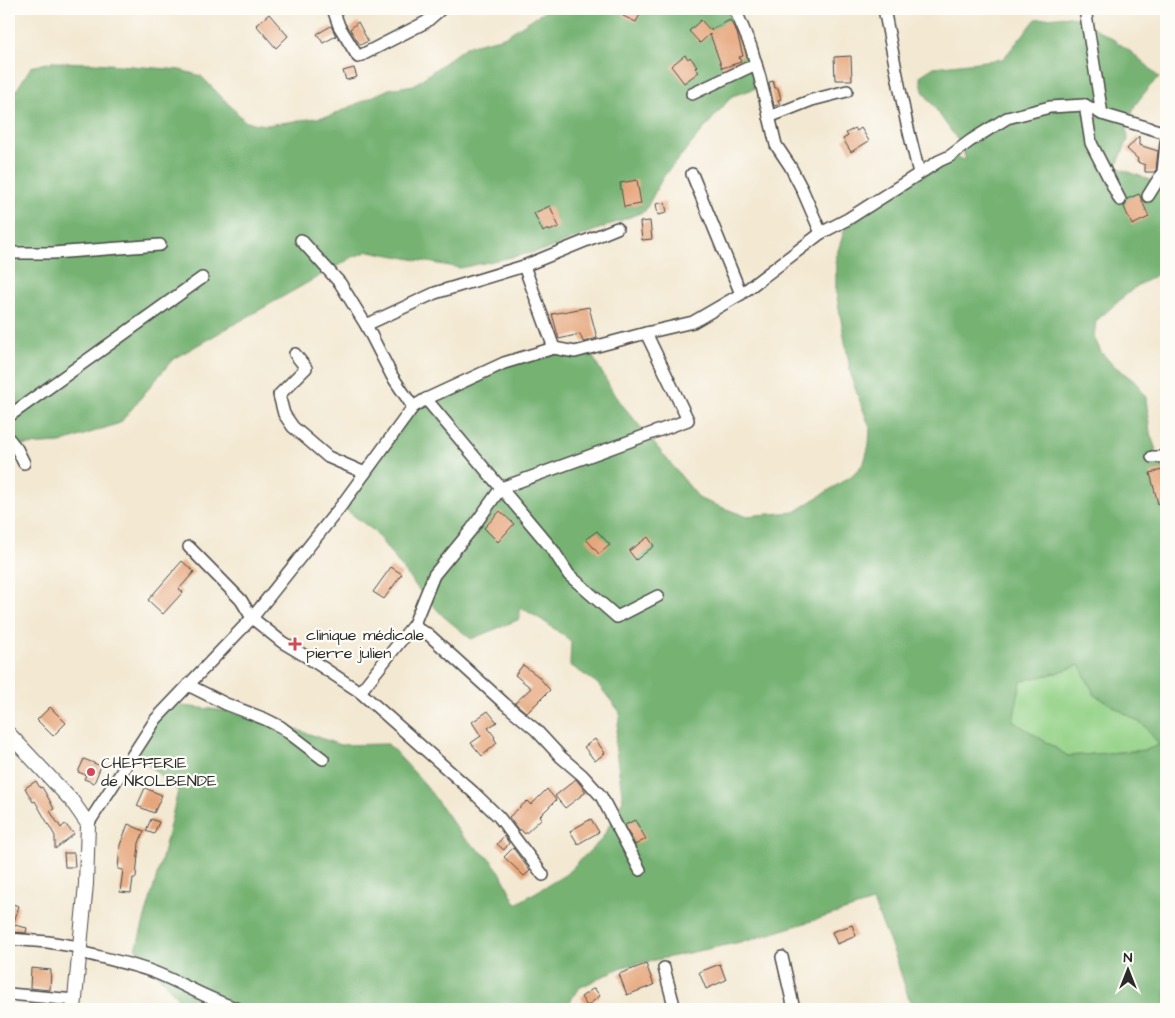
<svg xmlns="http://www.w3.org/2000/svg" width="1175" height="1018" viewBox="0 0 1175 1018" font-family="'Architects Daughter',sans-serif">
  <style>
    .green { fill: #93d186; stroke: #5f7e58 }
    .forest { fill: #76b373; stroke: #506f4f; fill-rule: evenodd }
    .building { fill: #e6a67c }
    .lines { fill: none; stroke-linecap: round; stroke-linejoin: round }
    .minor-casing { stroke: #494744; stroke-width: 14 }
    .tertiary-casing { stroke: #494744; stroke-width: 16 }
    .minor { stroke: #fff; stroke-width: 11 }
    .tertiary { stroke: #fff; stroke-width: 14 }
    .poi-dot { fill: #d1495b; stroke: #fdfcf7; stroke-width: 2 }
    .labels { text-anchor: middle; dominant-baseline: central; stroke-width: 4.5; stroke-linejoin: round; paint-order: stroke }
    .poi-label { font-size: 16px; fill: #2b2b2b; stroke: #fdfcf7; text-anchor: start }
  </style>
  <rect width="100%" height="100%" fill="#fdfcf7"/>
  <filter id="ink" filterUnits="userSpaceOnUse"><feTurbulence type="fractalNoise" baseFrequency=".02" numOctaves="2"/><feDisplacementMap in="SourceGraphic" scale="10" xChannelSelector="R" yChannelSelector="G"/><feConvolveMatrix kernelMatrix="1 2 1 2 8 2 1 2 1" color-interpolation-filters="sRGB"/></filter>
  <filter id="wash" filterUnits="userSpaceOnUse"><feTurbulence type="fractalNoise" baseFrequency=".0096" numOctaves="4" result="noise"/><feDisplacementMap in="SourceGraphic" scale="20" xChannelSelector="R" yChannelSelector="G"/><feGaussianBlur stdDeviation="1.12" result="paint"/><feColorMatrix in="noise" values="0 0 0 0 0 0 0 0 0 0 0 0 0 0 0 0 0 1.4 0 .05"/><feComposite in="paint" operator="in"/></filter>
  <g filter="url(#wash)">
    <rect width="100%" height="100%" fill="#f3e8d1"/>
    <!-- green -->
    <polygon class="green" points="1079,665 1095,695 1144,725 1160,745 1146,750 1068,756 1013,721 1021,681 1056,673"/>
    <!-- forest -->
    <g class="forest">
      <polygon points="548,9 733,9 763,86 732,96 663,177 645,211 545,250 460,268 369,251 353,257 173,359 120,423 60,443 9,446 9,102 31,67 51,62 95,63 180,70 201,76 246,122 267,125 330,116 389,89 414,85 467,46 504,37"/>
      <path d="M1070,16C1099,28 1139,54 1159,78L1150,86L1135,105L1127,128L1128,140L1116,167L1166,186V269L1134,288L1096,321L1094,337L1101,352L1112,364L1138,384L1146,398L1150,433L1156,450L1152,457L1166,466V1009H912L895,955L873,902L750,940L622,967L579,988L565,1009H187L136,949L162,858L178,791L130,749L165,704L228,711L270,720L340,745L388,744L424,783L463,837L490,859L500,872L516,904L565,875L602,839L623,800L615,744L620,712L597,683L570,665L571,641L542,620L520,607V619L471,639L443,616L419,590L374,531L341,506L417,402L496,367L556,354L592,355L615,396L700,499L745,516L795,512L851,476L864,463L869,445L870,428L852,380L836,292V257L848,219L950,156L966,160L961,145L923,91L920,76L934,67L1003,59L1036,19ZM1079,665L1095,695L1144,725L1159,745L1146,750L1068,756L1013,721L1021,681L1056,673Z"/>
    </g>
    <g id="blocks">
      <!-- building -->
      <g class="building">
        <polygon points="626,9 643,9 636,22 623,16"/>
        <polygon points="269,14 288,36 276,48 256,25"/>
        <polygon points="701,20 710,30 730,20 737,33 743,56 739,57 741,62 722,68 710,34 700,43 689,31"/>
        <polygon points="358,22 368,41 360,45 350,29"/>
        <polygon points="331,26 336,36 323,43 317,34"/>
        <polygon points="685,55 688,59 690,57 697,66 695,68 699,72 684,83 671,66"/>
        <polygon points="851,56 852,80 835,80 834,57"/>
        <polygon points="354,68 357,77 346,80 343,71"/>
        <polygon points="773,81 775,88 778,88 781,99 778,100 780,104 774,106 769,82"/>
        <polygon points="855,128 857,131 861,128 869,141 851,152 843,139 848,136 846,133"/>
        <polygon points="1139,136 1139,145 1158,151 1156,170 1154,172 1145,172 1145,165 1137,162 1138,159 1127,149"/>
        <polygon points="637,180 641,204 624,207 620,183"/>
        <polygon points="1139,194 1149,217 1132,225 1124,207 1126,204 1127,199"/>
        <polygon points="665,202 667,213 658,215 656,204"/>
        <polygon points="550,206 559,227 549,231 548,229 543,232 534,213"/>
        <polygon points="650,221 652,239 642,240 640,222"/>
        <polygon points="589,307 597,338 583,342 580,334 559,339 552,314"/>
        <polygon points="1166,469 1166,502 1158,504 1150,473"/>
        <polygon points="500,511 514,524 498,542 484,528"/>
        <polygon points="597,531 610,545 599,554 586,539"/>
        <polygon points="648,537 654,546 636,560 629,551"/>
        <polygon points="182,561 194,572 179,589 183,592 163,614 148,600"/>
        <polygon points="391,567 402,574 384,599 373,592"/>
        <polygon points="523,665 538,676 550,690 527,713 515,703 531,688 515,675"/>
        <polygon points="50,707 66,723 53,736 37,720"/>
        <polygon points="488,711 497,722 488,728 495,737 494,738 497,743 482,756 471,743 481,736 472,722"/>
        <polygon points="595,739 605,753 595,761 584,747"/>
        <polygon points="84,759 101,766 94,783 84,779 86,775 78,772"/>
        <polygon points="576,779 586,792 565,808 555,796"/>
        <polygon points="36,781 40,788 42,787 50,801 54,809 50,811 61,828 65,824 74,834 55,849 55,836 35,801 33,802 25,788"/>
        <polygon points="145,788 162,795 154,813 137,806"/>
        <polygon points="547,789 556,800 540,816 542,818 525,834 520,829 519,831 509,817 527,801 531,805"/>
        <polygon points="151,819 159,822 154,834 146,831"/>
        <polygon points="591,819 599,832 578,844 570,831"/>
        <polygon points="635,820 646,839 635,845 625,825"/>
        <polygon points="128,824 144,831 139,843 136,878 133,878 131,893 120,892 123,870 118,869 120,845"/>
        <polygon points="504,836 509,843 504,850 497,844"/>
        <polygon points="513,848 530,871 524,876 504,857"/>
        <polygon points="64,853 74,853 75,867 65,867"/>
        <polygon points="9,903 19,906 11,931 9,931"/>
        <polygon points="14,925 27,928 26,933 12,932"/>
        <polygon points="852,925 856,936 837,944 832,932"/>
        <polygon points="646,964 654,985 627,995 619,974"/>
        <polygon points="720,964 726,980 706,989 699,972"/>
        <polygon points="31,968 51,970 50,990 30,988"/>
        <polygon points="594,988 600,996 587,1006 581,997"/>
      </g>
    </g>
  </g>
  <g filter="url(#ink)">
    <use href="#blocks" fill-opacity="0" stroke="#494744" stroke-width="1"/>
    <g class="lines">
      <defs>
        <g id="minor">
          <polyline points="333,9 339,26 358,57 426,22 441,9"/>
          <polyline points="735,9 751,47 760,78 776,145 790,166 802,189 821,233"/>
          <polyline points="884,9 906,120 919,173"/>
          <polyline points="1085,9 1102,114"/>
          <polyline points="692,94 756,64"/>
          <polyline points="1085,105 1091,143 1120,200"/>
          <polyline points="769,117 812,100 847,91"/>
          <polyline points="692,174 741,294"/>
          <polyline points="1148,196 1163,172 1166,143"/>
          <polyline points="301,240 340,283 366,325 392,376 413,407"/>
          <polyline points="9,253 53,253 160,245"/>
          <polyline points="524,266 554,348"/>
          <polyline points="366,325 435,293 524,266 617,228"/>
          <polyline points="295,354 306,368 279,395 284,414 293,427 328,457 365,473"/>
          <polyline points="426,399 553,550 569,575 617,617 658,596"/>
          <polyline points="9,416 202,278"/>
          <polyline points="9,439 17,449 24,463"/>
          <polyline points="1152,457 1166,457"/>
          <polyline points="189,547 241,600 252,618 282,642 307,657 360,692 473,792 499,817 543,875"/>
          <polyline points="414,624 434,575 471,530 501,488 688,420 646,333"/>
          <polyline points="188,685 226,704 265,719 281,727 323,759"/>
          <polyline points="360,692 414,624 419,630 428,634 505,704 536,730 561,757 582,775 601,796 640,870"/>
          <polyline points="88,824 156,719 252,618 341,506 413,407 426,399 504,363 554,348 575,352 646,333 693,322 741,294 821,233 848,219 939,161 950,156 970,141 1007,118 1050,107 1085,105 1102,114 1166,133"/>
          <polyline points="9,939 48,942 79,947"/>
          <path d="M80,952C103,958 128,963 151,971C181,982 208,1000 239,1009"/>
          <polyline points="782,957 794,1009"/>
          <polyline points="664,968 675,1009"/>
          <polyline points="9,994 75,1000"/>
        </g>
        <polyline id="tertiary" points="9,734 72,801 88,824 86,884 74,1009"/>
      </defs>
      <!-- minor casing -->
      <use href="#minor" class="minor-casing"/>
      <!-- tertiary casing -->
      <use href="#tertiary" class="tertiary-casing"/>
      <!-- minor -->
      <use href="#minor" class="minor"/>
      <!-- tertiary -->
      <use href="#tertiary" class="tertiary"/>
    </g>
  </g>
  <!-- markers -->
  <g class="poi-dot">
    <path d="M292.5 636.5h5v5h5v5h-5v5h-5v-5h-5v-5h5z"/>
    <circle cx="91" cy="772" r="5"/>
  </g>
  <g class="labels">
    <!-- poi labels -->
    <g class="poi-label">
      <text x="306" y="635">clinique médicale<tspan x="306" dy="18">pierre julien</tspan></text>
      <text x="101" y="763">CHEFFERIE<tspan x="101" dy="18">de NKOLBENDE</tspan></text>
    </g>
  </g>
  <!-- margin -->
  <rect width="1175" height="1018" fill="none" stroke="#fdfcf7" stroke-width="30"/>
  <!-- north arrow -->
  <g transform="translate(1128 970)" stroke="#fdfcf7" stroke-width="4" paint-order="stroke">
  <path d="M0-4L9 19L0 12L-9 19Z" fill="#2b2b2b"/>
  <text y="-8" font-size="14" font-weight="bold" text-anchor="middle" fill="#2b2b2b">N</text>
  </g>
</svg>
